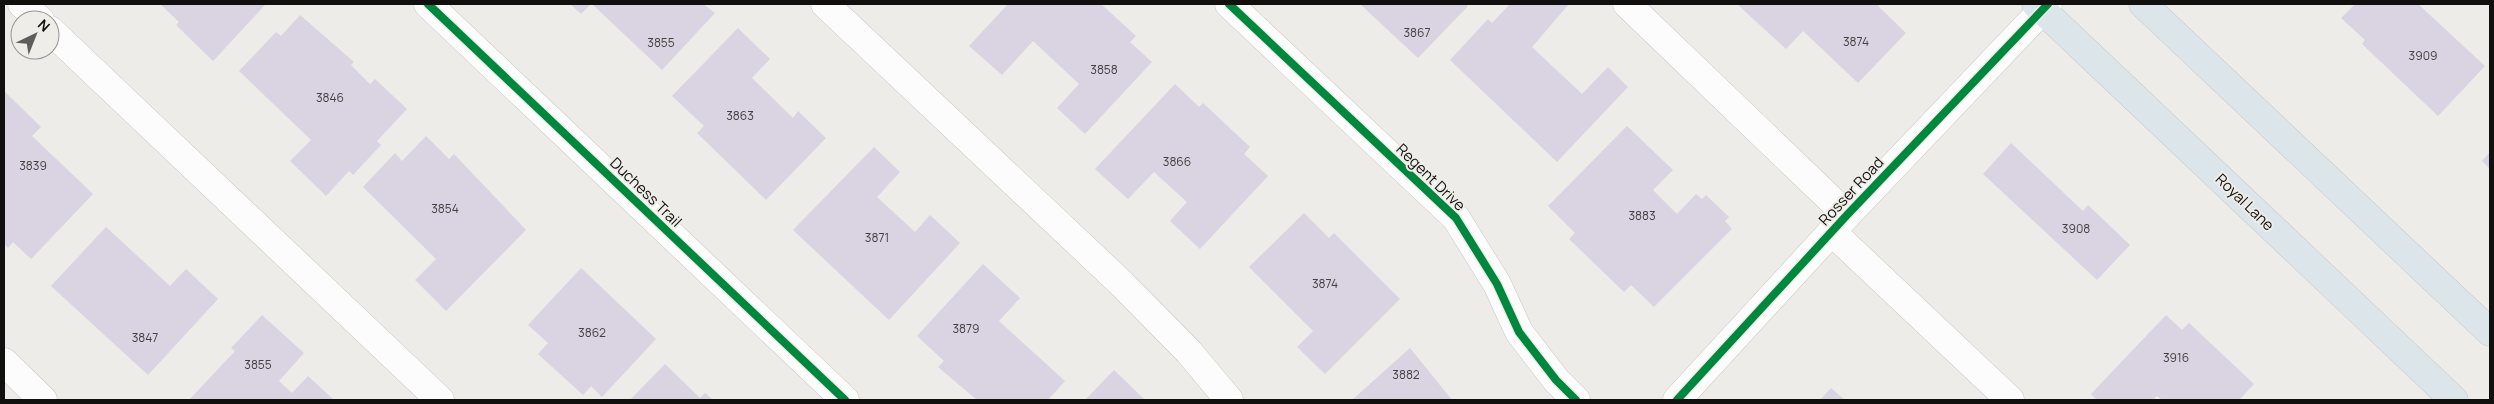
<svg xmlns="http://www.w3.org/2000/svg" width="2494" height="404" viewBox="0 0 2494 404" font-family="Manrope,sans-serif">
  <style>
    .building { fill: #dad3e1 }
    .lines { fill: none; stroke-linecap: round; stroke-linejoin: round }
    .minor-casing { stroke: #c8c7c5; stroke-width: 29 }
    .major-casing { stroke: #c9c8c7; stroke-width: 29 }
    .minor { stroke: #fcfcfc; stroke-width: 28 }
    .major { stroke: #dce5ea; stroke-width: 28 }
    .cycleway-casing { stroke: #efede8; stroke-width: 11 }
    .cycleway { stroke: #00873e; stroke-width: 8 }
    .labels { text-anchor: middle; dominant-baseline: central; stroke-width: 4; stroke-linejoin: round; paint-order: stroke }
    .number-label { font-size: 12px; fill: #434143 }
    .street-label { font-size: 15px; fill: #11100e; stroke: #efede8 }
  </style>
  <rect width="100%" height="100%" fill="#eeece9"/>
  <!-- building -->
  <g class="building">
    <polygon points="160,4 266,4 213,61 176,25 179,22"/>
    <polygon points="570,4 591,4 581,14"/>
    <polygon points="592,4 703,4 715,13 662,70"/>
    <polygon points="1008,4 1101,4 1136,36 1130,42 1152,62 1085,134 1057,108 1079,84 1033,41 1002,75 969,46"/>
    <polygon points="1360,4 1465,4 1468,6 1418,58"/>
    <polygon points="1510,4 1569,4 1532,47 1582,94 1608,67 1628,87 1557,162 1450,60 1488,19 1492,23"/>
    <polygon points="1737,4 1881,4 1878,6 1906,33 1858,83 1803,31 1786,49"/>
    <polygon points="2355,4 2418,4 2485,66 2438,116 2362,44 2365,40 2341,18"/>
    <polygon points="300,15 354,62 351,65 370,84 375,79 407,109 377,141 381,145 353,175 349,171 326,196 290,161 311,140 239,71 276,32 281,36"/>
    <polygon points="738,28 770,59 752,78 793,118 798,111 826,138 766,200 697,133 704,126 672,96"/>
    <polygon points="1175,84 1199,107 1203,103 1250,147 1244,154 1268,176 1200,249 1170,221 1187,202 1154,172 1128,199 1095,169"/>
    <polygon points="4,91 41,127 32,136 93,194 31,259 13,242 8,248 4,243"/>
    <polygon points="1627,126 1673,170 1653,190 1677,214 1696,194 1702,199 1706,195 1729,217 1725,221 1732,229 1654,307 1631,285 1624,292 1569,239 1575,233 1548,206"/>
    <polygon points="426,136 449,159 454,154 526,230 446,311 415,280 436,259 363,187 395,153 402,161"/>
    <polygon points="2011,143 2083,211 2088,205 2130,245 2097,280 1983,174"/>
    <polygon points="874,147 900,172 877,197 915,232 930,215 960,243 889,320 793,230"/>
    <polygon points="2490,152 2490,169 2482,161"/>
    <polygon points="1304,213 1329,238 1334,233 1400,299 1325,374 1297,347 1313,331 1249,267"/>
    <polygon points="106,227 170,286 186,269 218,299 148,375 51,286"/>
    <polygon points="983,264 1020,298 999,321 1065,381 1048,400 977,400 938,367 944,361 917,336"/>
    <polygon points="581,268 656,339 602,397 591,386 583,395 538,354 548,343 528,325"/>
    <polygon points="262,315 304,353 279,381 292,393 308,376 334,400 189,400 235,351 231,348"/>
    <polygon points="2166,315 2182,330 2189,323 2254,384 2239,400 2162,400 2157,396 2153,400 2097,400 2091,394"/>
    <polygon points="1410,348 1452,400 1352,400"/>
    <polygon points="665,364 700,398 705,393 713,400 630,400"/>
    <polygon points="1114,370 1145,400 1085,400"/>
    <polygon points="1831,388 1845,400 1820,400"/>
  </g>
  <g class="lines">
    <defs>
      <g id="minor">
        <polyline points="22,4 40,20"/>
        <polyline points="428,4 845,400"/>
        <polyline points="825,4 1122,284 1189,352 1229,400"/>
        <polyline points="1229,4 1456,218 1497,284 1519,332 1556,380 1576,400"/>
        <polyline points="1627,4 1847,215"/>
        <polyline points="50,30 440,400"/>
        <polyline points="1832,232 2010,400"/>
        <polyline points="4,362 43,400"/>
        <polyline points="1677,400 1847,215 2048,4"/>
      </g>
      <g id="major">
        <polyline points="2036,4 2454,400"/>
        <polyline points="2143,4 2490,332"/>
      </g>
    </defs>
    <!-- minor casing -->
    <use href="#minor" class="minor-casing"/>
    <!-- major casing -->
    <use href="#major" class="major-casing"/>
    <!-- minor -->
    <use href="#minor" class="minor"/>
    <!-- major -->
    <use href="#major" class="major"/>
    <defs>
      <g id="cycleway">
        <polyline points="428,4 845,400"/>
        <polyline points="1229,4 1456,218 1497,284 1519,332 1556,380 1576,400"/>
        <polyline points="1677,400 1847,215 2048,4"/>
      </g>
    </defs>
    <!-- cycleway casing -->
    <use href="#cycleway" class="cycleway-casing"/>
    <!-- cycleway -->
    <use href="#cycleway" class="cycleway"/>
  </g>
  <g class="labels">
    <!-- number labels -->
    <g class="number-label">
      <text x="1417" y="32">3867</text>
      <text x="1856" y="41">3874</text>
      <text x="661" y="42">3855</text>
      <text x="2423" y="55">3909</text>
      <text x="1104" y="69">3858</text>
      <text x="330" y="97">3846</text>
      <text x="740" y="115">3863</text>
      <text x="1177" y="161">3866</text>
      <text x="33" y="165">3839</text>
      <text x="445" y="208">3854</text>
      <text x="1642" y="215">3883</text>
      <text x="2076" y="228">3908</text>
      <text x="877" y="237">3871</text>
      <text x="1325" y="283">3874</text>
      <text x="966" y="328">3879</text>
      <text x="592" y="332">3862</text>
      <text x="145" y="337">3847</text>
      <text x="2176" y="357">3916</text>
      <text x="258" y="364">3855</text>
      <text x="1406" y="374">3882</text>
    </g>
    <!-- street labels -->
    <g class="street-label">
      <text transform="translate(1431 177) rotate(44)">Regent Drive</text>
      <text transform="translate(1851 191) rotate(-47)">Rosser Road</text>
      <text transform="translate(646 192) rotate(44)">Duchess Trail</text>
      <text transform="translate(2245 202) rotate(44)">Royal Lane</text>
    </g>
  </g>
  <!-- border -->
  <rect width="2494" height="404" fill="none" stroke="#11100e" stroke-width="10"/>
  <!-- north arrow -->
  <g transform="translate(35 35) rotate(43)"><circle r="24" fill="#efede8" stroke="#969591"/>
  <path d="M0-4L9 19L0 12L-9 19Z" fill="#5e5d5b"/>
  <text y="-8" font-size="14" font-weight="bold" text-anchor="middle" fill="#11100e">N</text>
  </g>
</svg>
